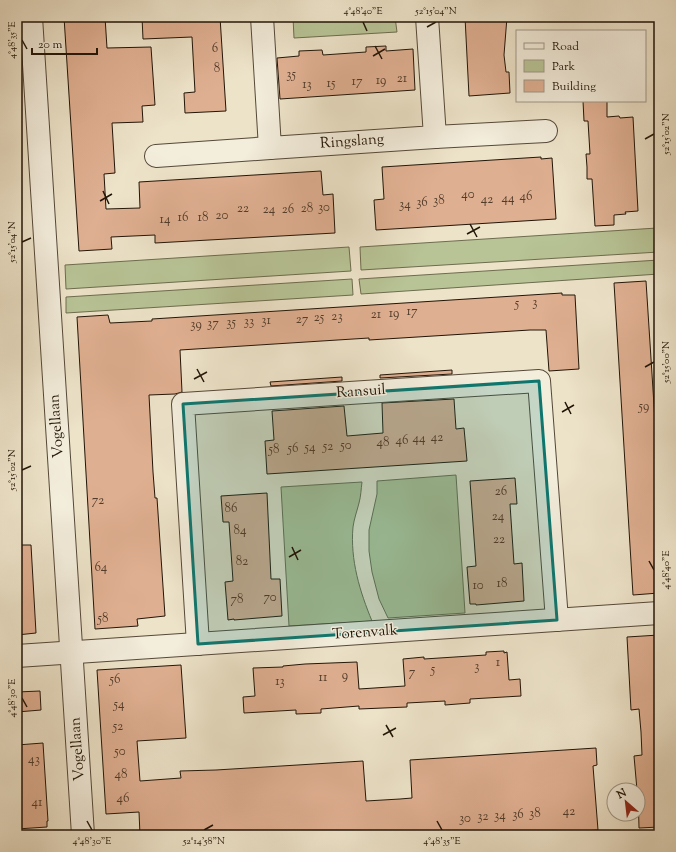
<svg xmlns="http://www.w3.org/2000/svg" width="676" height="852" viewBox="0 0 676 852" font-family="'Sorts Mill Goudy',serif">
  <style>
    .green { fill: #b8c496; stroke: #6d6c4e }
    .building { fill: #dfaf91; stroke: #221507 }
    .lines { fill: none; stroke-linecap: round; stroke-linejoin: round }
    .minor-casing { stroke: #554838; stroke-width: 24 }
    .minor { stroke: #f3eddc; stroke-width: 22 }
    .marked { fill: #0f766e; fill-opacity: 0.2; stroke: #0f766e; stroke-width: 3; stroke-linejoin: round }
    .ticks { fill: none; stroke: #221507; stroke-width: 1.5 }
    .labels { text-anchor: middle; dominant-baseline: central; stroke-width: 3; stroke-linejoin: round; paint-order: stroke }
    .number-label { font-size: 13px; fill: #513c2a }
    .street-label { font-size: 15px; fill: #221507; stroke: #f3eddc }
    .neatline { fill: none; stroke: #221507; stroke-width: 1.5 }
    .ticks-label { font-size: 10px; text-anchor: middle; fill: #221507 }
  </style>
  <rect width="100%" height="100%" fill="#ede3c9"/>
  <filter id="stains"><feTurbulence type="fractalNoise" baseFrequency=".005" numOctaves="4"/><feColorMatrix values="0 0 0 0 .2 0 0 0 0 .09 0 0 0 0 .02 0 0 0 .5 -.17"/></filter>
  <radialGradient id="worn" r=".72"><stop offset=".6" stop-color="#630" stop-opacity="0"/><stop offset="1" stop-color="#630" stop-opacity=".3"/></radialGradient>
  <!-- green -->
  <g class="green">
    <polygon points="293,17 395,17 397,32 294,38"/>
    <polygon points="657,228 659,252 361,270 360,247"/>
    <polygon points="349,247 351,271 66,289 65,265"/>
    <polygon points="659,260 659,274 361,294 359,279"/>
    <polygon points="352,279 353,295 66,313 66,297"/>
    <polygon points="456,475 465,613 388,618 379,599 372,572 369,551 369,530 377,494 377,481"/>
    <path d="M362,482C361,489 361,496 359,503C357,511 354,519 353,527C350,560 360,592 372,621L289,626L281,487Z"/>
  </g>
  <!-- building -->
  <g class="building">
    <polygon points="64,17 105,17 107,48 151,47 155,105 142,106 143,122 112,123 115,173 104,174 106,209 140,208 139,182 321,171 323,195 333,194 335,233 155,243 155,235 111,237 112,249 79,251"/>
    <polygon points="142,17 220,17 226,111 185,113 184,93 195,92 192,37 143,39"/>
    <polygon points="465,17 507,17 504,55 506,72 509,72 510,93 469,96"/>
    <polygon points="386,46 386,51 413,49 415,90 280,99 277,58 299,56 299,51 322,50 323,55 366,52 366,47"/>
    <polygon points="583,101 607,101 607,117 619,116 620,118 633,117 638,211 625,212 626,214 614,215 614,225 595,226 592,179 587,179 587,167 586,154 590,154 588,121 584,121"/>
    <polygon points="541,157 541,159 552,158 556,219 376,230 374,200 384,199 382,167"/>
    <polygon points="646,281 659,483 659,593 633,595 614,283"/>
    <polygon points="562,293 562,295 575,295 579,369 549,371 546,330 530,330 369,340 369,338 180,350 182,392 175,394 149,395 153,472 155,498 157,498 165,616 137,619 138,626 95,629 77,317 108,315 110,323 152,321 152,319"/>
    <polygon points="452,370 452,374 380,378 380,375"/>
    <polygon points="342,377 342,381 271,386 270,382"/>
    <polygon points="454,399 456,429 464,428 467,461 267,474 265,441 274,440 272,411 344,406 347,436 383,433 382,403"/>
    <polygon points="515,478 517,504 510,504 514,564 522,563 524,601 476,605 476,604 470,604 467,567 476,566 470,481"/>
    <polygon points="267,493 271,579 280,579 282,616 234,620 234,619 228,620 225,582 233,581 229,522 223,522 221,496"/>
    <polygon points="17,545 31,545 36,633 17,635"/>
    <polygon points="659,635 659,827 639,828 638,790 637,790 634,756 642,755 641,732 639,709 631,710 627,637"/>
    <polygon points="504,651 504,653 507,652 509,680 520,679 521,696 470,699 470,703 445,705 445,701 407,703 407,707 359,709 359,706 321,709 321,713 296,714 296,710 244,713 243,697 255,696 253,668 283,667 283,666 305,664 357,662 359,689 405,686 403,659 424,657 424,659 486,655 486,652"/>
    <polygon points="181,665 186,738 137,741 140,781 181,778 180,771 216,770 363,761 366,801 400,799 412,798 410,760 596,748 597,765 593,766 598,830 512,835 140,835 139,812 106,814 97,670"/>
    <polygon points="40,691 41,710 17,712 17,692"/>
    <polygon points="43,743 48,821 47,821 47,827 17,829 17,745"/>
  </g>
  <g class="lines">
    <defs>
      <g id="minor">
        <polyline points="31,17 83,835"/>
        <polyline points="262,17 270,148 435,137 427,17"/>
        <polyline points="435,137 546,131"/>
        <polyline points="156,156 270,148"/>
        <polyline points="198,644 183,404 365,392 539,381 557,620"/>
        <polyline points="17,656 659,613"/>
      </g>
    </defs>
    <!-- minor casing -->
    <use href="#minor" class="minor-casing"/>
    <!-- minor -->
    <use href="#minor" class="minor"/>
  </g>
  <!-- marked area -->
  <path class="marked" d="M539,381L557,620L198,644L183,404Z"/>
  <!-- ticks -->
  <path class="ticks" d="M363,22L367,31M427,27L436,22M22,40L27,49M375,46L382,59M373,56L385,49M645,139L654,134M103,191L109,204M100,201L112,194M470,224L477,237M467,234L480,227M22,242L31,238M645,367L654,362M197,369L204,382M194,379L207,372M565,402L571,414M562,412L574,405M22,470L31,466M292,547L298,560M289,557L301,550M649,561L654,570M22,698L27,707M386,725L393,737M383,735L396,728M87,821L92,830M437,821L442,830M204,830L213,825"/>
  <g class="labels">
    <!-- number labels -->
    <g class="number-label">
      <text x="215" y="49">6</text>
      <text x="217" y="69">8</text>
      <text x="291" y="75">35</text>
      <text x="402" y="79">21</text>
      <text x="381" y="81">19</text>
      <text x="357" y="82">17</text>
      <text x="331" y="84">15</text>
      <text x="307" y="85">13</text>
      <text x="468" y="195">40</text>
      <text x="526" y="197">46</text>
      <text x="508" y="199">44</text>
      <text x="487" y="200">42</text>
      <text x="439" y="201">38</text>
      <text x="422" y="203">36</text>
      <text x="405" y="205">34</text>
      <text x="324" y="208">30</text>
      <text x="243" y="209">22</text>
      <text x="307" y="209">28</text>
      <text x="269" y="210">24</text>
      <text x="288" y="210">26</text>
      <text x="222" y="216">20</text>
      <text x="183" y="218">16</text>
      <text x="203" y="218">18</text>
      <text x="165" y="220">14</text>
      <text x="535" y="303">3</text>
      <text x="517" y="304">5</text>
      <text x="412" y="312">17</text>
      <text x="394" y="314">19</text>
      <text x="376" y="315">21</text>
      <text x="337" y="317">23</text>
      <text x="319" y="318">25</text>
      <text x="302" y="320">27</text>
      <text x="266" y="321">31</text>
      <text x="249" y="322">33</text>
      <text x="231" y="323">35</text>
      <text x="213" y="324">37</text>
      <text x="196" y="325">39</text>
      <text x="644" y="407">59</text>
      <text x="437" y="438">42</text>
      <text x="419" y="439">44</text>
      <text x="402" y="441">46</text>
      <text x="383" y="443">48</text>
      <text x="346" y="446">50</text>
      <text x="328" y="447">52</text>
      <text x="310" y="448">54</text>
      <text x="293" y="449">56</text>
      <text x="274" y="450">58</text>
      <text x="501" y="492">26</text>
      <text x="98" y="501">72</text>
      <text x="231" y="509">86</text>
      <text x="498" y="517">24</text>
      <text x="240" y="531">84</text>
      <text x="499" y="540">22</text>
      <text x="242" y="562">82</text>
      <text x="101" y="568">64</text>
      <text x="502" y="584">18</text>
      <text x="478" y="586">10</text>
      <text x="270" y="598">70</text>
      <text x="237" y="600">78</text>
      <text x="103" y="619">58</text>
      <text x="498" y="663">1</text>
      <text x="477" y="667">3</text>
      <text x="433" y="670">5</text>
      <text x="412" y="673">7</text>
      <text x="345" y="676">9</text>
      <text x="323" y="678">11</text>
      <text x="115" y="680">56</text>
      <text x="280" y="682">13</text>
      <text x="119" y="705">54</text>
      <text x="118" y="727">52</text>
      <text x="120" y="752">50</text>
      <text x="34" y="760">43</text>
      <text x="121" y="775">48</text>
      <text x="123" y="799">46</text>
      <text x="37" y="803">41</text>
      <text x="569" y="812">42</text>
      <text x="535" y="814">38</text>
      <text x="518" y="815">36</text>
      <text x="500" y="816">34</text>
      <text x="483" y="817">32</text>
      <text x="465" y="819">30</text>
    </g>
    <!-- street labels -->
    <g class="street-label">
      <text transform="translate(352 142) rotate(-4)">Ringslang</text>
      <text transform="translate(361 392) rotate(-4)">Ransuil</text>
      <text transform="translate(57 426) rotate(-94)">Vogellaan</text>
      <text transform="translate(365 633) rotate(-4)">Torenvalk</text>
      <text transform="translate(78 749) rotate(-94)">Vogellaan</text>
    </g>
  </g>
  <!-- margin -->
  <rect width="676" height="852" fill="none" stroke="#ede3c9" stroke-width="44"/>
  <!-- legend -->
  <rect x="516" y="30" width="130" height="72" fill="#f3eddc" stroke="#9f9787"/>
  <rect x="524" y="43" width="20" height="6" fill="#f3eddc" stroke="#9f9787"/>
  <text x="552" y="50" font-size="12" fill="#221507">Road</text>
  <rect x="524" y="60" width="20" height="12" fill="#b8c496" stroke="#9f9787"/>
  <text x="552" y="70" font-size="12" fill="#221507">Park</text>
  <rect x="524" y="80" width="20" height="12" fill="#dfaf91" stroke="#9f9787"/>
  <text x="552" y="90" font-size="12" fill="#221507">Building</text>
  <!-- north arrow -->
  <g transform="translate(626 802) rotate(332)"><circle r="19" fill="#f3eddc" stroke="#9f9787"/>
  <path d="M0-3L7 15L0 10L-7 15Z" fill="#8f2418"/>
  <text y="-6" font-size="11" font-weight="bold" text-anchor="middle" fill="#221507">N</text>
  </g>
  <!-- scale -->
  <path d="M32 48v6h65v-6" fill="none" stroke="#221507" stroke-width="2"/>
  <text x="38" y="48" font-size="12" fill="#221507" stroke="#f3eddc" stroke-width="3" paint-order="stroke">20 m</text>
  <rect x="22" y="22" width="632" height="808" class="neatline"/>
  <g class="ticks-label">
    <text x="363" y="14">4°48'40"E</text>
    <text x="436" y="14">52°15'04"N</text>
    <text transform="translate(11 40) rotate(-90)" y="4">4°48'35"E</text>
    <text transform="translate(665 134) rotate(-90)" y="4">52°15'02"N</text>
    <text transform="translate(11 242) rotate(-90)" y="4">52°15'04"N</text>
    <text transform="translate(665 362) rotate(-90)" y="4">52°15'00"N</text>
    <text transform="translate(11 470) rotate(-90)" y="4">52°15'02"N</text>
    <text transform="translate(665 570) rotate(-90)" y="4">4°48'40"E</text>
    <text transform="translate(11 698) rotate(-90)" y="4">4°48'30"E</text>
    <text x="92" y="844">4°48'30"E</text>
    <text x="204" y="844">52°14'58"N</text>
    <text x="442" y="844">4°48'35"E</text>
  </g>
  <rect width="100%" height="100%" filter="url(#stains)"/>
  <rect width="100%" height="100%" fill="url(#worn)"/>
</svg>
